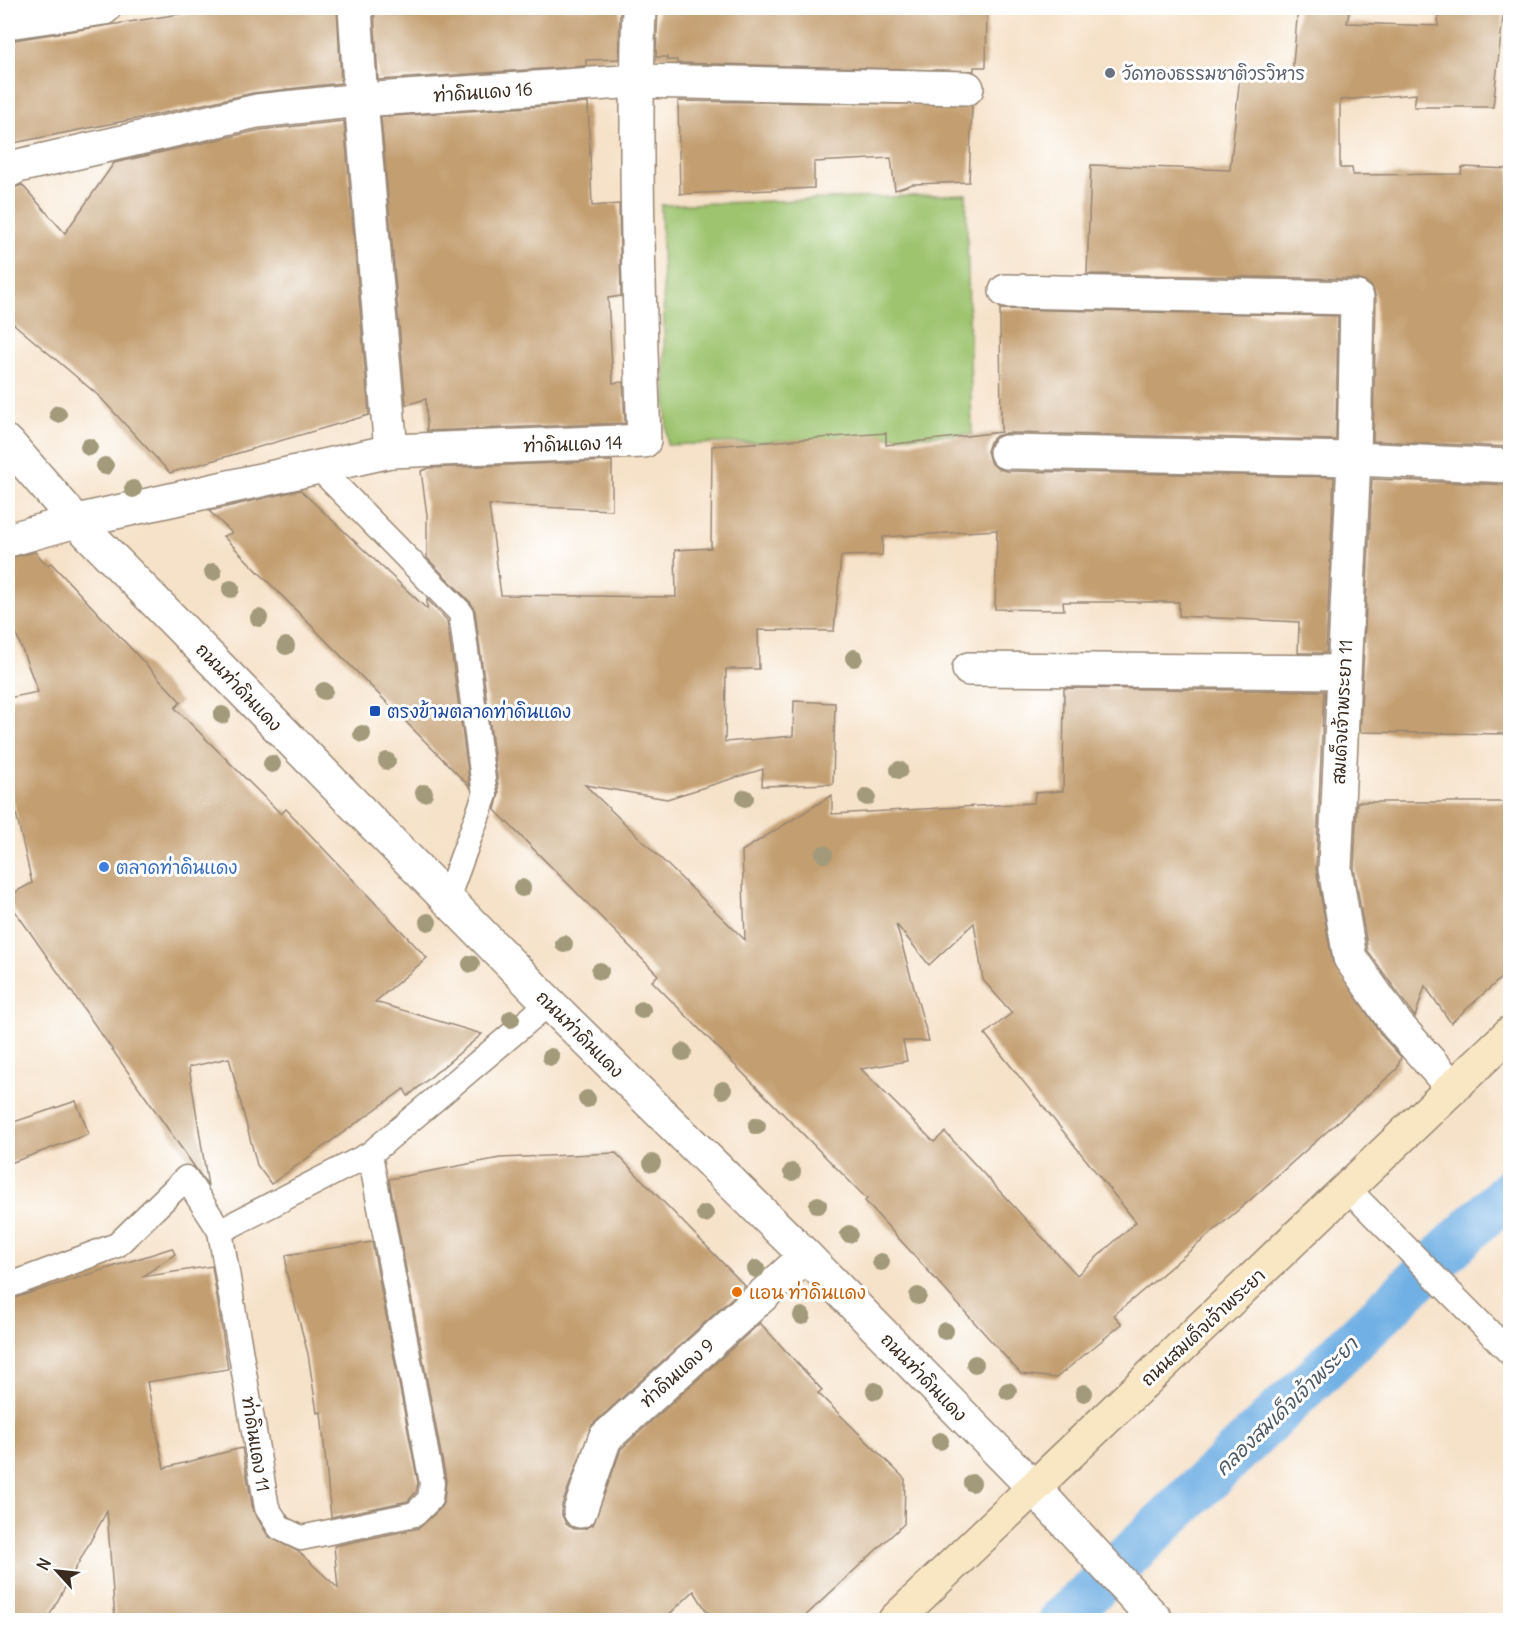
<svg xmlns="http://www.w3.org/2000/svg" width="1518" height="1628" viewBox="0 0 1518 1628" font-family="Delius,'Playpen Sans Thai',sans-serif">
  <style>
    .green { fill: #9ec46f; stroke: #6c7746; stroke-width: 1.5 }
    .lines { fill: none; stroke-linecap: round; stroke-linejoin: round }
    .canal { stroke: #71b0e4; stroke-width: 45 }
    .building { fill: #c39e70; fill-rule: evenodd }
    .service-casing { stroke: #988674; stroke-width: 27 }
    .pedestrian-casing { stroke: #988674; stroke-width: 36 }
    .minor-casing { stroke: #988674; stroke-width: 36 }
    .tertiary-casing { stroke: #988674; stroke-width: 36 }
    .secondary-casing { stroke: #988674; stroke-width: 36 }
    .service { stroke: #fff; stroke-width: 24 }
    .pedestrian { stroke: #fff; stroke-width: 33 }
    .minor { stroke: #fff; stroke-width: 33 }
    .tertiary { stroke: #fff; stroke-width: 33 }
    .secondary { stroke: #f9e7c3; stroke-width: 33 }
    .tree { fill: #a29a7a }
    .worship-dot { fill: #6b7280; stroke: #fff; stroke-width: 2 }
    .transit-dot { fill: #1a4fb4; stroke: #fff; stroke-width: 2 }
    .shop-dot { fill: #3f7fe0; stroke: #fff; stroke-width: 2 }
    .food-dot { fill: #e8710a; stroke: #fff; stroke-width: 2 }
    .labels { text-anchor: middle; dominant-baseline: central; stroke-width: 6; stroke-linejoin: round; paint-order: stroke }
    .worship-label { font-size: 18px; fill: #5b616d; stroke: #fff; text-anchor: start }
    .street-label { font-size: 18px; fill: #3b2a1e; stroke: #fff }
    .transit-label { font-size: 18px; fill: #164399; stroke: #fff; text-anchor: start }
    .shop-label { font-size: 18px; fill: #366cbe; stroke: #fff; text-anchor: start }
    .food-label { font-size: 18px; fill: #c56008; stroke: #fff; text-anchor: start }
    .water-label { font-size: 20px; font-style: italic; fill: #4e5963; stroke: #fff }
  </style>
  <rect width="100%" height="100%" fill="#fff"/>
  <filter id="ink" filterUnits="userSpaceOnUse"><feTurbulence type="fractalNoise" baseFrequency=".0167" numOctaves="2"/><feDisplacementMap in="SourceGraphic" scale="12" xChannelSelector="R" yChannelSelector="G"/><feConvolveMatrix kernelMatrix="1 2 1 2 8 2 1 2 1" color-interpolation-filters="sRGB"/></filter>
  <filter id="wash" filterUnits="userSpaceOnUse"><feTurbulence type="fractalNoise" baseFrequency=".008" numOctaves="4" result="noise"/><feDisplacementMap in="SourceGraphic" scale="24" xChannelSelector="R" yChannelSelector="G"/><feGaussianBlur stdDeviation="1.35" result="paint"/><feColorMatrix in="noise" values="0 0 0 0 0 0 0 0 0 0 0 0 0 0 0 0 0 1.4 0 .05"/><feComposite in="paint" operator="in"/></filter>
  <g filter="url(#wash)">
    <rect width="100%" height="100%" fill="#f6e2c9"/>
    <!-- green -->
    <polygon class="green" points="966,194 972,434 667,445 661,205"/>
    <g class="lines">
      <!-- canal -->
      <polyline class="canal" points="1061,1620 1510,1191"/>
    </g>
    <g id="blocks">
      <!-- building -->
      <g class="building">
        <polygon points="218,8 337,8 341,83 253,93 145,117 8,144 8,41"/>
        <polygon points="374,8 620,8 619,59 586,60 586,66 378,80"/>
        <polygon points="658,8 987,8 986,67 974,67 974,71 677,63 677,60 667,60 667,57 656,57"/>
        <polygon points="1298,8 1350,8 1347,23 1438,26 1439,8 1504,8 1493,107 1414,107 1416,94 1340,100 1340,168 1352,168 1353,175 1461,174 1462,167 1510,169 1510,447 1373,441 1376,298 1373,288 1366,282 1357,279 1087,274 1091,165 1230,170 1240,75 1292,74"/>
        <polygon points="678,101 972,105 969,182 913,184 895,190 891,158 814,162 814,188 680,194"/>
        <polygon points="588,103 592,206 619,204 621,296 608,298 613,383 623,382 625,423 427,431 426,399 406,405 381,117"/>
        <polygon points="344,121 369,415 170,473 99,396 8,319 8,190 22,185 65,233 114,163 260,130"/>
        <path d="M1000,309L1338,316L1336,440L1006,433L996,436L990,442L987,451L990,462L997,468L1006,471L1334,477L1326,653H1298L1299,622L1179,616V602H1063L1064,610L995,609L997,530L883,537L882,555L841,556L834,631L758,630L759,669H726L725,742L793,736L794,701L835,703L833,784L762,786L763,769L667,799L585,785L745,940L742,851L832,795V814L1034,803L1035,793L1063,791L1064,688L1324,691L1316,868L1332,961L1382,1036L1401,1057L1397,1069L1249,1201L1114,1315L1122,1324L1056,1378L1021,1374L865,1201L867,1199L652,981L658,975L495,810L499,793L475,611L471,603L427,558V515L421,471L429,468L612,461V510L489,505L501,595L676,597L675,550L711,548L712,446L886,433V445L1001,432ZM974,923L983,980L1012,1013L985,1034L1136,1222L1077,1275L945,1132L934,1142L861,1069L907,1061L903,1041H929L896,924L929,965Z"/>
        <polygon points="1372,479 1510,485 1510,734 1360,732"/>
        <polygon points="300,490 427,609 427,599 447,620 470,787 223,536 232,533 209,511"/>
        <polygon points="35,552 47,565 51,563 181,702 175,708 281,814 286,809 427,958 375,1002 482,1034 408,1096 404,1089 271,1184 257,1165 229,1058 189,1067 208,1186 8,901 8,896 32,883 8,778 8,698 38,692 8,612 8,558"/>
        <polygon points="1357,802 1510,802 1510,970 1451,1023 1425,986 1415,1017 1368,951 1354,868"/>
        <polygon points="76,1101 89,1134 8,1164 8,1124"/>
        <polygon points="616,1153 745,1286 592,1425 562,1505 562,1515 566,1524 574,1529 584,1529 593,1525 621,1449 760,1323 822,1390 818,1393 905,1479 904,1524 801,1620 712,1620 694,1591 663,1620 115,1620 107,1511 47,1620 8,1620 8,1300 172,1248 175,1254 142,1277 212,1266 228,1369 147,1382 164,1468 242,1448 253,1510 268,1536 299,1552 338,1588 334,1546 419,1528 440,1509 444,1501 446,1480 389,1179 500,1158"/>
        <polygon points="372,1242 418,1483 416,1492 408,1501 331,1517 321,1412 317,1413 308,1354 286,1271 286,1255"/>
      </g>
    </g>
  </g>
  <g filter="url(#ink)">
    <use href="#blocks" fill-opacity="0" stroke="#988674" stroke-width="1.5"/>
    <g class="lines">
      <defs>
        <g id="service">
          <polyline points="318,467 461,613 485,795 447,899"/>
          <polyline points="370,1154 432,1483 430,1499 415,1514 301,1538 280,1528 267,1508 220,1231 370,1154 549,1003"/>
          <polyline points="1349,1190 1510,1353"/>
          <polyline points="8,1286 117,1245 186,1178 220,1231"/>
        </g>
        <polyline id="pedestrian" points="355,8 361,100"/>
        <g id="minor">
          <polyline points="8,22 104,8"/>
          <polyline points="361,100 391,451"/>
          <polyline points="8,171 18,166 257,111 361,100 637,81 967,88"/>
          <polyline points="1006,291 1357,298 1354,459 1335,869 1350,958 1397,1025 1453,1088"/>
          <polyline points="1006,452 1354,459 1510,466"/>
          <path d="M8,540L76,521L391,451L644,441C639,297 634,152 639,8"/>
          <polyline points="969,669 1344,672"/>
          <polyline points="580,1511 605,1438 806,1256"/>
        </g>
        <polyline id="tertiary" points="8,443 76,521 549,1003 806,1256 1034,1488 1156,1620"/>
        <polyline id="secondary" points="895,1620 1510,1033"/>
      </defs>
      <!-- service casing -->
      <use href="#service" class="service-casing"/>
      <!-- pedestrian casing -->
      <use href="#pedestrian" class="pedestrian-casing"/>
      <!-- minor casing -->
      <use href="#minor" class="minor-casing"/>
      <!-- tertiary casing -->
      <use href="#tertiary" class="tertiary-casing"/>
      <!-- secondary casing -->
      <use href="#secondary" class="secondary-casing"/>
      <!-- service -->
      <use href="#service" class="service"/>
      <!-- pedestrian -->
      <use href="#pedestrian" class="pedestrian"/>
      <!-- minor -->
      <use href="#minor" class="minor"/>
      <!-- tertiary -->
      <use href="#tertiary" class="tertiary"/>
      <!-- secondary -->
      <use href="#secondary" class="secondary"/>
    </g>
    <!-- trees -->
    <g class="tree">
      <circle cx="58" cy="414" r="9"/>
      <circle cx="89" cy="447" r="9"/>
      <circle cx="105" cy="466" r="9"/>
      <circle cx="133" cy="489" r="9"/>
      <circle cx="213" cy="572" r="9"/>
      <circle cx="231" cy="589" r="9"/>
      <circle cx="259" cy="618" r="9"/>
      <circle cx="286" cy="646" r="9"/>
      <circle cx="854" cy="658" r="9"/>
      <circle cx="324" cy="691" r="9"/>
      <circle cx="222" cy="715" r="9"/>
      <circle cx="362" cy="734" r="9"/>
      <circle cx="387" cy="761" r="9"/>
      <circle cx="272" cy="764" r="9"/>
      <circle cx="899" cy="770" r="9"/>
      <circle cx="424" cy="793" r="9"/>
      <circle cx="867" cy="797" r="9"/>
      <circle cx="745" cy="798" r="9"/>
      <circle cx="824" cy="854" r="9"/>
      <circle cx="522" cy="888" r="9"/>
      <circle cx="428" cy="922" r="9"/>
      <circle cx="564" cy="944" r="9"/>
      <circle cx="471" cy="964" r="9"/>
      <circle cx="600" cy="971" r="9"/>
      <circle cx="642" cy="1010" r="9"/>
      <circle cx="511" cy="1019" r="9"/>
      <circle cx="683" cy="1052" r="9"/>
      <circle cx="551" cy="1057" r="9"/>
      <circle cx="723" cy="1090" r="9"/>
      <circle cx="587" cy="1099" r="9"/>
      <circle cx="757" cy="1126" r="9"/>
      <circle cx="652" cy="1163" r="9"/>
      <circle cx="792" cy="1172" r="9"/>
      <circle cx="818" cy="1205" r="9"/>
      <circle cx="705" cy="1214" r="9"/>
      <circle cx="849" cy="1234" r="9"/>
      <circle cx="881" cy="1262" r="9"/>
      <circle cx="756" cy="1269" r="9"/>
      <circle cx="918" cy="1296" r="9"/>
      <circle cx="802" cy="1316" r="9"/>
      <circle cx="945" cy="1331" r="9"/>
      <circle cx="975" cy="1364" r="9"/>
      <circle cx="875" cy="1391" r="9"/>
      <circle cx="1008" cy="1391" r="9"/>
      <circle cx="1084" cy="1393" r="9"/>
      <circle cx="940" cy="1441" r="9"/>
      <circle cx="972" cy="1483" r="9"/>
    </g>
  </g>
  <!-- markers -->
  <circle class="worship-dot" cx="1110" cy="73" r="6"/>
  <rect class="transit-dot" x="369" y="705" width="12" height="12" rx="3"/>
  <circle class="shop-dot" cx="104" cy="867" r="6"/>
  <circle class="food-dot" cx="737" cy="1292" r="6"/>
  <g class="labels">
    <!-- worship labels -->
    <g class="worship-label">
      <text x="1122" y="73">วัดทองธรรมชาติวรวิหาร</text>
    </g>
    <!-- street labels -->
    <g class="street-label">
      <text transform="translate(483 92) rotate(-4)">ท่าดินแดง 16</text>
      <text transform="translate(573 444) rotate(-2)">ท่าดินแดง 14</text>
      <text transform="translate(239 687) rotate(46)">ถนนท่าดินแดง</text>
      <text transform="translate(1342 712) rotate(-87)">สมเด็จเจ้าพระยา 11</text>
      <text transform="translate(580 1034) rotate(45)">ถนนท่าดินแดง</text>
      <text transform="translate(1203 1327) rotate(-43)">ถนนสมเด็จเจ้าพระยา</text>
      <text transform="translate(677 1373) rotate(-42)">ท่าดินแดง 9</text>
      <text transform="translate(924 1377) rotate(46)">ถนนท่าดินแดง</text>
      <text transform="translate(256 1444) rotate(81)">ท่าดินแดง 11</text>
    </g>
    <!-- transit labels -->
    <g class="transit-label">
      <text x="387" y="711">ตรงข้ามตลาดท่าดินแดง</text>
    </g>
    <!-- shop labels -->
    <g class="shop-label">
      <text x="116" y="867">ตลาดท่าดินแดง</text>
    </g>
    <!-- food labels -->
    <g class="food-label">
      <text x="749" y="1292">แอน ท่าดินแดง</text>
    </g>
    <!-- water labels -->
    <g class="water-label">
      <text transform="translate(1286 1406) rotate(-44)">คลองสมเด็จเจ้าพระยา</text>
    </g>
  </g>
  <!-- margin -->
  <rect width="1518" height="1628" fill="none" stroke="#fff" stroke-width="30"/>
  <!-- north arrow -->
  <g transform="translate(57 1571) rotate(297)" stroke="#ffffff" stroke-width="4.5" paint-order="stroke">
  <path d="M0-4.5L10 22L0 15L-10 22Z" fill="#3b2a1e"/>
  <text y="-9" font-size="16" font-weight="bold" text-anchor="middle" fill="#3b2a1e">N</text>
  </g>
</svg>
